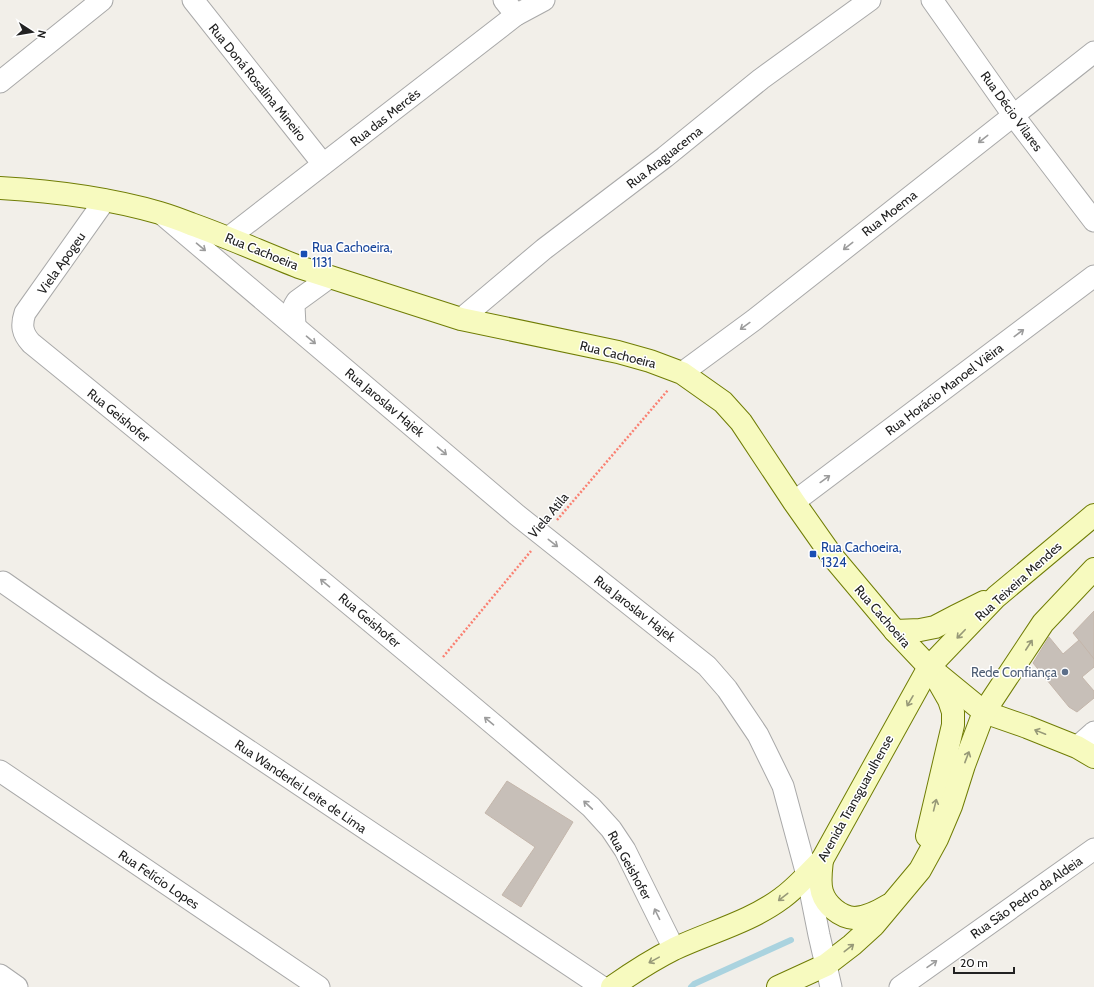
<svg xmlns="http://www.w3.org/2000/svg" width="1094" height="987" viewBox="0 0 1094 987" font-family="Cabin,sans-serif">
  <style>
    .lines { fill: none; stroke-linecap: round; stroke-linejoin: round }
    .stream { stroke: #aad3df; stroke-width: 6 }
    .building { fill: #c7bfb8; stroke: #c4b6ab }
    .minor-casing { stroke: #a9a9a9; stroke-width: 23 }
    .secondary-casing { stroke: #707d05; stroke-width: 24 }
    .path { stroke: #fa8072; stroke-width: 2.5; stroke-dasharray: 2 2; stroke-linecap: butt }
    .minor { stroke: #fff; stroke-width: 21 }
    .secondary { stroke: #f7fabf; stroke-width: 22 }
    .oneway { stroke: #9c9c9c }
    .oneway2 { stroke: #979978 }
    .transit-dot { fill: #1a4fb4; stroke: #fff; stroke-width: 1.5 }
    .service-dot { fill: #5c6f8a; stroke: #fff; stroke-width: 1.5 }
    .labels { text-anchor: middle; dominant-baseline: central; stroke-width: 3; stroke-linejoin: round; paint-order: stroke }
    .street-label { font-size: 13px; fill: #222; stroke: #fff }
    .transit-label { font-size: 13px; fill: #164399; stroke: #fff; text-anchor: start }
    .service-label { font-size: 13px; fill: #4e5e75; stroke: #fff; text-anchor: end }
  </style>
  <rect width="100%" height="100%" fill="#f2efe9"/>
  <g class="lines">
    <!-- stream -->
    <polyline class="stream" points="691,987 694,984 791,940"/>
  </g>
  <!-- building -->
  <g class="building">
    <polygon points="1094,611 1094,659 1073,633"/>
    <polygon points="1049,637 1063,654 1079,640 1094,659 1094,667 1082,677 1094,691 1094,698 1077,712 1069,707 1033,663"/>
    <polygon points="507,781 573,822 521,907 502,895 535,847 485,813"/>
  </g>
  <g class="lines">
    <defs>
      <g id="minor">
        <polyline points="193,0 323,164"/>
        <polyline points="504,0 516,15"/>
        <polyline points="932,0 1013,115 1094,221"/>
        <polyline points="0,82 102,0"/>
        <path d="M105,200L25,313C21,325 22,333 31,343C219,496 406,649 591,807L611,829L625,850L674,949"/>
        <polyline points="163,215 517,515 707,666 727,689 758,735 783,786 807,875 819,935 831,987"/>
        <polyline points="228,238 516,15 544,0"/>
        <polyline points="461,319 544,249 665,157 761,79 870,0"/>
        <polyline points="295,326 294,306 297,301 330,277"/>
        <polyline points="682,373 754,320 1094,52"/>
        <polyline points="794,502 1094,276"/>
        <polyline points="3,582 155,688 602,987"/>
        <polyline points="1077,747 1094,732"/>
        <polyline points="0,771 319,987"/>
        <polyline points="0,975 17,987"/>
        <polyline points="900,987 1094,849"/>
      </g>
      <g id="secondary">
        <path d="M0,188C54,191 108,198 160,213C170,216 181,220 191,224C228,237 263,253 299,267L461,319L618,352L650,361L682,373L723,402L741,422L794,502L832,556L895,631L929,667L984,712L1027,727L1077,747L1094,757"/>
        <polyline points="895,631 920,630 935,627 956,616 984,602"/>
        <polyline points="927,836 953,725 953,712 949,700 937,679"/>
        <path d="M822,860C821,870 819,882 822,892C826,905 840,917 854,918C866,918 879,911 889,905"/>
        <path d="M612,987C632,973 652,960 674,949C710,932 750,922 782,898C796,888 809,873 822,860L929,667L996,597L1094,515"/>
        <polyline points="778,987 826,965 852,945 874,925 920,870 937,839 951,806 964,765 984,712 1043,623 1094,569"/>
      </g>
    </defs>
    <!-- minor casing -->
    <use href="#minor" class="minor-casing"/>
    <!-- secondary casing -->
    <use href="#secondary" class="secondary-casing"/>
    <!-- path -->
    <g class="path">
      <polyline points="557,520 668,390"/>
      <polyline points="443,657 531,551"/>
    </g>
    <!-- minor -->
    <use href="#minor" class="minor"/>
    <!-- secondary -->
    <use href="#secondary" class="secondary"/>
  </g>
  <!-- one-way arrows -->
  <defs><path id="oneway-shaft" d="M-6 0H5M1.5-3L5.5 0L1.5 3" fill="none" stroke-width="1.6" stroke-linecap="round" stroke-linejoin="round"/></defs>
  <g class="oneway">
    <use href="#oneway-shaft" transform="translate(983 139) rotate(142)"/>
    <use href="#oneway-shaft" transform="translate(848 246) rotate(142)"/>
    <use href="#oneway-shaft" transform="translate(201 247) rotate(40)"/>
    <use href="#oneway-shaft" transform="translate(745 326) rotate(144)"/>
    <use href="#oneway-shaft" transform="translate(1019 333) rotate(-37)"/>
    <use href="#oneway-shaft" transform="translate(311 340) rotate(40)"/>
    <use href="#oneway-shaft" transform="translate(442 451) rotate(40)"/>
    <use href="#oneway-shaft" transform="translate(825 479) rotate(-36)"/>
    <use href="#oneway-shaft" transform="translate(553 543) rotate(38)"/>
    <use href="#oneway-shaft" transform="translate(325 583) rotate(-140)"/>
    <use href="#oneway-shaft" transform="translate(489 721) rotate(-140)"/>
    <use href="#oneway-shaft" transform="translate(588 805) rotate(-137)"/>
    <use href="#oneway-shaft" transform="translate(657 914) rotate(-116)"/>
    <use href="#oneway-shaft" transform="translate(932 964) rotate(-35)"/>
  </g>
  <g class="oneway2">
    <use href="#oneway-shaft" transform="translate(961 634) rotate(134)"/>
    <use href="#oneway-shaft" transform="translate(1029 645) rotate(-57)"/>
    <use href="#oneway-shaft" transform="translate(910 701) rotate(120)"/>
    <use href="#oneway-shaft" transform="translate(1040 732) rotate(-158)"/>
    <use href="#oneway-shaft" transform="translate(967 757) rotate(-69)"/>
    <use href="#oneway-shaft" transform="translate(935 805) rotate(-76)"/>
    <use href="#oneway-shaft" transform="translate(783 897) rotate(142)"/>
    <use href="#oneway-shaft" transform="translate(849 948) rotate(-38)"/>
    <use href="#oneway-shaft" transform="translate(654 960) rotate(151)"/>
  </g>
  <!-- markers -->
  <g class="transit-dot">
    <rect x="300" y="250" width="8" height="8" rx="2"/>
    <rect x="809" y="550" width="8" height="8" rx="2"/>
  </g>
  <circle class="service-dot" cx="1065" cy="672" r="4"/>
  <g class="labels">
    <!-- street labels -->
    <g class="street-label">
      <text transform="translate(258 82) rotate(51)">Rua Doná Rosalina Mineiro</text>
      <text transform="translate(1012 111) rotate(54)">Rua Décio Vilares</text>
      <text transform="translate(385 117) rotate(-38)">Rua das Mercês</text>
      <text transform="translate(664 157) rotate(-38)">Rua Araguacema</text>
      <text transform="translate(889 213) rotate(-38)">Rua Moema</text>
      <text transform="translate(262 251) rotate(22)">Rua Cachoeira</text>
      <text transform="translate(61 263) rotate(-55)">Viela Apogeu</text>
      <text transform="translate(618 354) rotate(14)">Rua Cachoeira</text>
      <text transform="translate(944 389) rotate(-37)">Rua Horácio Manoel Viêira</text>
      <text transform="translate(385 402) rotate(40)">Rua Jaroslav Hajek</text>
      <text transform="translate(119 415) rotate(39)">Rua Geishofer</text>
      <text transform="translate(548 515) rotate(-50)">Viela Atila</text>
      <text transform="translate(1018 581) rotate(-42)">Rua Teixeira Mendes</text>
      <text transform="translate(635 608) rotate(38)">Rua Jaroslav Hajek</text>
      <text transform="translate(883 616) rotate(49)">Rua Cachoeira</text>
      <text transform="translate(370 620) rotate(40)">Rua Geishofer</text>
      <text transform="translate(301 786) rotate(34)">Rua Wanderlei Leite de Lima</text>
      <text transform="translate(855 798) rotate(-61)">Avenida Transguarulhense</text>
      <text transform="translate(630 865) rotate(61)">Rua Geishofer</text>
      <text transform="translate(159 879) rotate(34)">Rua Felício Lopes</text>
      <text transform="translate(1026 897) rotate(-35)">Rua São Pedro da Aldeia</text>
    </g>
    <!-- transit labels -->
    <g class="transit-label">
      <text x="312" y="247">Rua Cachoeira,<tspan x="312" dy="15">1131</tspan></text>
      <text x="821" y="547">Rua Cachoeira,<tspan x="821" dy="15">1324</tspan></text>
    </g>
    <!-- service labels -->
    <g class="service-label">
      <text x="1057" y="672">Rede Confiança</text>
    </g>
  </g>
  <!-- north arrow -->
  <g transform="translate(32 32) rotate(102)" stroke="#ffffff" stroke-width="3" paint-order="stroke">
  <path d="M0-3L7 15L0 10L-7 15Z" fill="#222222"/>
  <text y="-6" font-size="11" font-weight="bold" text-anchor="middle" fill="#222222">N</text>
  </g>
  <!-- scale -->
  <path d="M954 967v6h60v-6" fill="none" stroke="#222222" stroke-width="2"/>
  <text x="960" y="967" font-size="12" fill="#222222" stroke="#ffffff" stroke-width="3" paint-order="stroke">20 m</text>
</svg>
